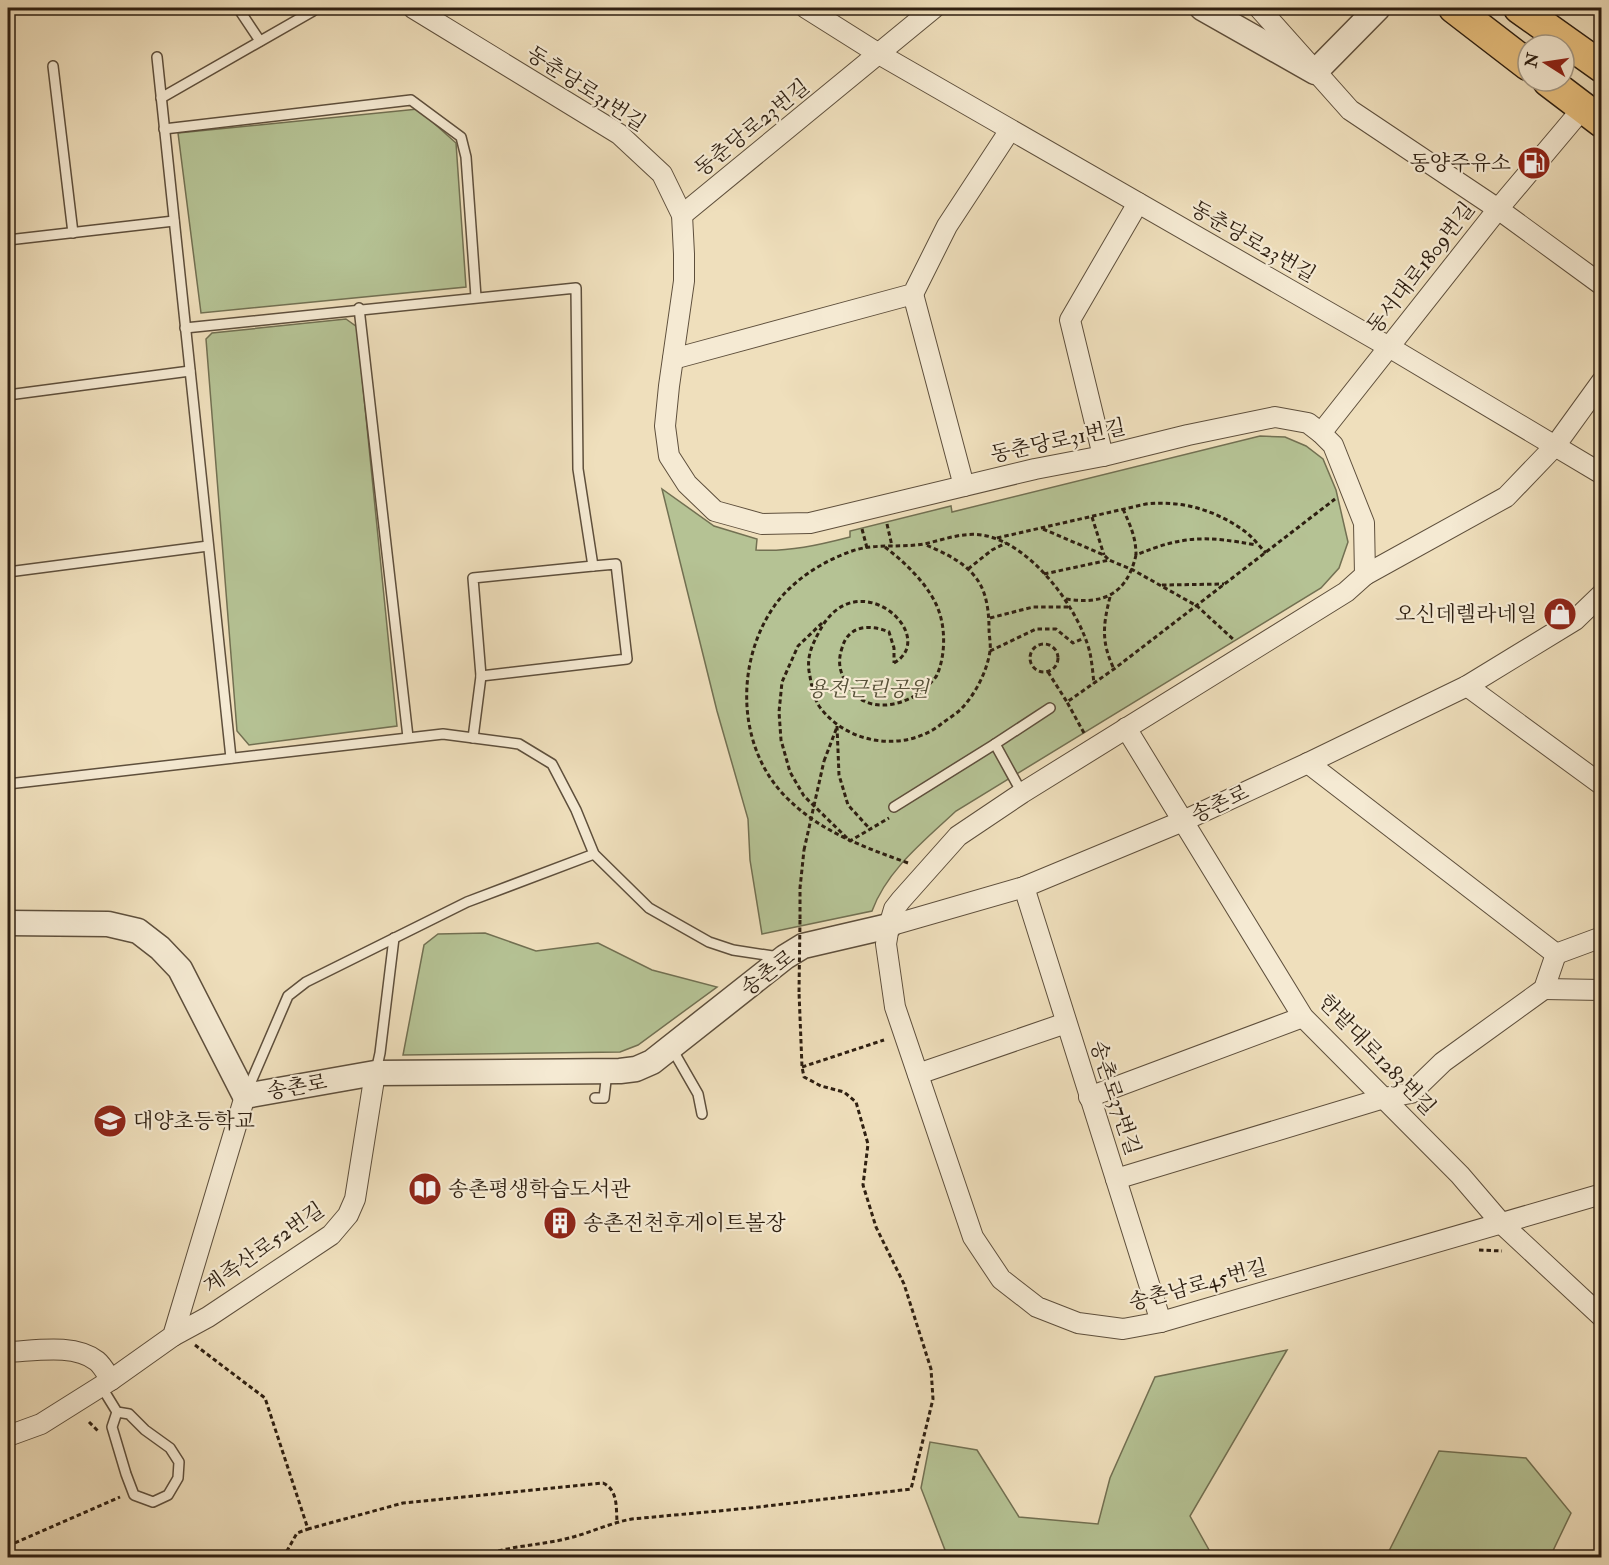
<svg xmlns="http://www.w3.org/2000/svg" width="1609" height="1565" viewBox="0 0 1609 1565" font-family="'IM FELL Double Pica','Noto Serif KR',serif">
  <style>
    .green { fill: #b5c294; stroke: #727052; stroke-width: 1.5 }
    .lines { fill: none; stroke-linecap: round; stroke-linejoin: round }
    .service-casing { stroke: #5e4f3c; stroke-width: 12 }
    .minor-casing { stroke: #5e4f3c; stroke-width: 22 }
    .tertiary-casing { stroke: #5e4f3c; stroke-width: 27 }
    .primary-casing { stroke: #2e1f11; stroke-width: 33 }
    .path { stroke: #2e1f11; stroke-width: 3; stroke-dasharray: 4.5 3; stroke-linecap: butt }
    .service { stroke: #f5ead3; stroke-width: 9 }
    .minor { stroke: #f5ead3; stroke-width: 20 }
    .tertiary { stroke: #f5ead3; stroke-width: 24 }
    .primary { stroke: #e8c07e; stroke-width: 30 }
    .path-bridge { stroke: #2e1f11; stroke-width: 3; stroke-dasharray: 4.5 3; stroke-linecap: butt }
    .labels { text-anchor: middle; dominant-baseline: central; stroke-width: 4.5; stroke-linejoin: round; paint-order: stroke }
    .street-label { font-size: 21px; fill: #2e1f11; stroke: #f5ead3 }
    .poi-label { font-size: 21px; fill: #2e1f11; stroke: #f5ead3; text-anchor: start }
    .park-label { font-size: 21px; font-style: italic; fill: #565038; stroke: #f5ead3 }
  </style>
  <rect width="100%" height="100%" fill="#efdfbc"/>
  <filter id="stains"><feTurbulence type="fractalNoise" baseFrequency=".00333" numOctaves="4"/><feColorMatrix values="0 0 0 0 .2 0 0 0 0 .09 0 0 0 0 .02 0 0 0 .5 -.17"/></filter>
  <radialGradient id="worn" r=".72"><stop offset=".6" stop-color="#630" stop-opacity="0"/><stop offset="1" stop-color="#630" stop-opacity=".3"/></radialGradient>
  <!-- green -->
  <g class="green">
    <polygon points="418,109 456,143 466,287 201,313 178,133"/>
    <polygon points="346,319 357,327 397,726 249,745 237,731 206,339 212,333"/>
    <path d="M1260,436L1285,437L1306,446L1323,459L1336,490L1348,542L1339,568L1321,588L956,811C924,841 887,870 872,911L762,934L750,860L748,819L717,711L662,489L714,526L757,539L756,550C789,552 819,545 850,537V531L951,506L952,512Z"/>
    <polygon points="485,933 536,951 598,943 652,970 717,987 638,1045 620,1052 403,1055 424,945 438,934"/>
    <polygon points="1287,1350 1190,1516 1213,1557 953,1558 945,1550 921,1488 930,1442 977,1450 1019,1517 1098,1524 1110,1478 1155,1377"/>
    <polygon points="1439,1451 1526,1458 1571,1513 1550,1557 1386,1557"/>
  </g>
  <g class="lines">
    <defs>
      <g id="service">
        <polyline points="238,8 260,41"/>
        <polyline points="157,57 231,758"/>
        <polyline points="53,66 73,233"/>
        <polyline points="161,98 313,11"/>
        <polyline points="164,129 411,100 461,137 466,157 476,297"/>
        <polyline points="8,240 174,221"/>
        <polyline points="359,308 408,737"/>
        <polyline points="185,328 576,288 578,469 593,566 473,578 481,676 473,738"/>
        <polyline points="8,395 190,371"/>
        <polyline points="8,572 208,546"/>
        <polyline points="481,676 627,659 616,564 593,566"/>
        <polyline points="8,784 443,734 519,744 552,764 576,810 594,854 649,908 709,942 733,950 779,957"/>
        <polyline points="1022,793 995,744 1050,708"/>
        <polyline points="894,807 995,744"/>
        <polyline points="671,1047 698,1094 702,1114"/>
        <polyline points="376,1071 380,1053 394,938"/>
        <polyline points="247,1091 288,996 306,982 467,902 594,854"/>
        <polyline points="595,1098 604,1098 607,1072"/>
        <polyline points="101,1386 117,1412 129,1414 145,1430 170,1448 179,1462 178,1478 168,1495 153,1502 134,1495 126,1474 112,1427 117,1412"/>
      </g>
      <g id="minor">
        <polyline points="413,8 619,134 662,174 682,215 684,254 684,281 669,386 665,426 669,456 687,484 715,511 762,524 810,523 1035,469 1103,456 1188,435 1275,417 1308,423 1321,433 1333,445 1364,523 1365,575 1346,592 1022,793 958,836 901,900 894,909 889,926 886,944 895,1007 973,1237 1001,1279 1037,1307 1078,1323 1123,1329 1161,1322 1602,1194"/>
        <polyline points="806,8 879,54 1389,347 1602,474"/>
        <polyline points="1259,8 1350,110 1498,209 1602,285"/>
        <polyline points="682,215 934,8"/>
        <polyline points="913,294 964,486"/>
        <polyline points="673,359 913,294 947,226 1010,130"/>
        <polyline points="1321,433 1498,209 1583,108"/>
        <polyline points="1103,456 1070,320 1138,203"/>
        <polyline points="1365,575 1506,497 1555,446 1602,381"/>
        <polyline points="1467,686 1602,785"/>
        <polyline points="1126,728 1303,1017 1460,1175 1502,1224 1602,1317"/>
        <polyline points="1308,763 1556,954"/>
        <polyline points="1024,887 1161,1322"/>
        <polyline points="889,926 1024,887 1183,821 1308,763 1467,686 1575,620 1602,594"/>
        <polyline points="1556,954 1602,937"/>
        <polyline points="1544,989 1602,990"/>
        <polyline points="918,1074 1066,1023"/>
        <polyline points="1089,1097 1303,1017"/>
        <polyline points="1116,1179 1384,1098 1411,1093 1443,1062 1544,989 1556,954"/>
        <polyline points="173,1336 208,1317 331,1235 348,1215 355,1199 375,1073"/>
        <path d="M8,1352C34,1351 74,1343 97,1361C102,1365 107,1374 111,1380"/>
        <polyline points="8,1436 41,1424 111,1380 173,1336 245,1096"/>
      </g>
      <g id="tertiary">
        <polyline points="1202,8 1315,72 1378,8"/>
        <polyline points="8,923 108,924 138,931 160,948 180,969 245,1096 375,1073 620,1071 636,1069 652,1062 785,957 803,946 889,926"/>
      </g>
      <g id="primary">
        <polyline points="1454,8 1528,65"/>
        <polyline points="1519,8 1602,67"/>
        <polyline points="1548,81 1602,122"/>
      </g>
    </defs>
    <!-- service casing -->
    <use href="#service" class="service-casing"/>
    <!-- minor casing -->
    <use href="#minor" class="minor-casing"/>
    <!-- tertiary casing -->
    <use href="#tertiary" class="tertiary-casing"/>
    <!-- primary casing -->
    <use href="#primary" class="primary-casing"/>
    <!-- path -->
    <g class="path">
      <path d="M1123,509C1130,525 1136,537 1136,555"/>
      <polyline points="1092,517 1104,555"/>
      <polyline points="887,524 892,546"/>
      <polyline points="862,529 867,548"/>
      <polyline points="1043,529 1104,555 1109,560"/>
      <path d="M997,538L1146,504C1181,500 1215,510 1243,530C1252,536 1259,546 1266,553"/>
      <path d="M885,547C904,562 925,581 936,604C946,625 946,654 937,675C935,679 931,682 928,686C907,706 867,716 849,687C840,674 837,663 842,648C848,625 870,624 889,632L894,648V663"/>
      <polyline points="968,569 992,550 1006,543"/>
      <polyline points="1044,574 1109,560 1133,570 1197,606 1234,640"/>
      <polyline points="1162,585 1224,584"/>
      <path d="M1110,597C1103,625 1101,642 1114,669"/>
      <path d="M1066,599C1104,605 1127,594 1136,555C1184,535 1207,536 1256,545"/>
      <polyline points="990,618 1033,607 1070,607"/>
      <polyline points="822,623 798,646 782,682 779,712 781,740 790,772 804,796 850,841 889,818"/>
      <circle cx="1044" cy="658" r="14"/>
      <polyline points="990,651 1036,629 1056,629 1073,643 1084,638"/>
      <path d="M894,663C941,636 856,559 819,632C812,645 807,656 809,671C811,682 813,696 819,706C846,744 903,753 940,725C946,720 953,716 959,711C974,697 987,672 990,651C991,644 989,636 989,628C989,614 987,596 980,584C969,564 945,553 926,545"/>
      <polyline points="1048,672 1067,702"/>
      <polyline points="837,726 839,775 848,805 870,829"/>
      <polyline points="1084,733 1067,702 1114,669 1335,499"/>
      <polyline points="824,761 837,727"/>
      <path d="M908,863C861,846 818,831 783,794C736,743 736,660 775,605C793,580 823,561 852,551C875,543 900,548 924,544C943,540 962,532 982,535C1030,542 1079,608 1090,653C1092,663 1093,674 1094,684"/>
      <polyline points="800,919 800,888 804,850"/>
      <polyline points="802,1067 884,1040"/>
      <polyline points="1479,1250 1502,1251"/>
      <path d="M195,1345L265,1398L308,1529L403,1503L603,1483C618,1490 616,1507 617,1521"/>
      <polyline points="89,1422 98,1431"/>
      <polyline points="8,1546 120,1497"/>
      <polyline points="283,1558 297,1533 308,1529"/>
      <path d="M477,1558C504,1546 536,1546 565,1539C588,1534 609,1523 632,1519L750,1508L911,1489L933,1399L931,1369L904,1284L876,1227L863,1185L868,1144L856,1102L844,1092L821,1086L804,1077L802,1067L799,992"/>
    </g>
    <!-- service -->
    <use href="#service" class="service"/>
    <!-- minor -->
    <use href="#minor" class="minor"/>
    <!-- tertiary -->
    <use href="#tertiary" class="tertiary"/>
    <!-- primary -->
    <use href="#primary" class="primary"/>
    <!-- path-bridge -->
    <g class="path-bridge">
      <polyline points="804,850 824,761"/>
      <polyline points="799,992 800,919"/>
    </g>
  </g>
  <!-- icons -->
  <defs>
    <symbol id="fuel-disc" viewBox="-11 -11 22 22"><circle r="9.5" fill="#8f2418" stroke="#f5ead3"/><path d="M-5.5-6h7V0h2V4h1.3V-2.5L3-4.5l.8-.8L6-3V5H2.5V1h-1V6h-7ZM-4.2-4.7v3.2H.2V-4.7Z" fill="#fff"/></symbol>
    <symbol id="shop-disc" viewBox="-11 -11 22 22"><circle r="9.5" fill="#8f2418" stroke="#f5ead3"/><path d="M-5-2.5h2.3a2.7 3.5 0 0 1 5.4 0H5L5.5 6h-11ZM-1.5-2.5h3a1.5 2.3 0 0 0-3 0Z" fill="#fff"/></symbol>
    <symbol id="school-disc" viewBox="-11 -11 22 22"><circle r="9.5" fill="#8f2418" stroke="#f5ead3"/><path d="M0-5L7-2L0 1L-7-2ZM-4 1L0 2.5L4 1V4Q0 6-4 4Z" fill="#fff"/></symbol>
    <symbol id="library-disc" viewBox="-11 -11 22 22"><circle r="9.5" fill="#8f2418" stroke="#f5ead3"/><path d="M-6-4Q-3-5.5-.7-3.5V5Q-3 3-6 4ZM6-4Q3-5.5 .7-3.5V5Q3 3 6 4Z" fill="#fff"/></symbol>
    <symbol id="building-disc" viewBox="-11 -11 22 22"><circle r="9.5" fill="#8f2418" stroke="#f5ead3"/><path d="M-4-6H4V6H1V3H-1V6H-4ZM-2.5-4.3h1.7v1.8h-1.7ZM.8-4.3h1.7v1.8H.8ZM-2.5-1h1.7V.8h-1.7ZM.8-1h1.7V.8H.8Z" fill="#fff"/></symbol>
  </defs>
  <g fill-rule="evenodd">
    <use href="#fuel-disc" x="1515" y="144" width="38" height="38"/>
    <use href="#shop-disc" x="1541" y="595" width="38" height="38"/>
    <use href="#school-disc" x="91" y="1102" width="38" height="38"/>
    <use href="#library-disc" x="406" y="1170" width="38" height="38"/>
    <use href="#building-disc" x="541" y="1204" width="38" height="38"/>
  </g>
  <g class="labels">
    <!-- street labels -->
    <g class="street-label">
      <text transform="translate(586 89) rotate(33)">동춘당로31번길</text>
      <text transform="translate(752 128) rotate(-39)">동춘당로23번길</text>
      <text transform="translate(1253 242) rotate(30)">동춘당로23번길</text>
      <text transform="translate(1421 268) rotate(-52)">동서대로1809번길</text>
      <text transform="translate(1058 441) rotate(-12)">동춘당로31번길</text>
      <text transform="translate(1220 804) rotate(-25)">송촌로</text>
      <text transform="translate(768 973) rotate(-37)">송촌로</text>
      <text transform="translate(1377 1055) rotate(46)">한밭대로1283번길</text>
      <text transform="translate(297 1087) rotate(-10)">송촌로</text>
      <text transform="translate(1115 1098) rotate(72)">송촌로37번길</text>
      <text transform="translate(264 1248) rotate(-35)">계족산로52번길</text>
      <text transform="translate(1198 1285) rotate(-15)">송촌남로45번길</text>
    </g>
    <!-- poi labels -->
    <g class="poi-label">
      <text x="1511" y="163" text-anchor="end">동양주유소</text>
      <text x="1537" y="614" text-anchor="end">오신데렐라네일</text>
      <text x="133" y="1121">대양초등학교</text>
      <text x="448" y="1189">송촌평생학습도서관</text>
      <text x="583" y="1223">송촌전천후게이트볼장</text>
    </g>
    <!-- park labels -->
    <g class="park-label">
      <text x="868" y="689">용전근린공원</text>
    </g>
  </g>
  <!-- margin -->
  <rect width="1609" height="1565" fill="none" stroke="#efdfbc" stroke-width="30"/>
  <rect x="9" y="9" width="1591" height="1547" fill="none" stroke="#2e1f11" stroke-width="3"/>
  <rect x="15" y="15" width="1579" height="1535" fill="none" stroke="#2e1f11" stroke-width="1.5"/>
  <!-- north arrow -->
  <g transform="translate(1546 63) rotate(282)"><circle r="28" fill="#f5ead3" stroke="#a59985" stroke-width="1.5"/>
  <path d="M0-4.5L10 22L0 15L-10 22Z" fill="#8f2418"/>
  <text y="-9" font-size="16" font-weight="bold" text-anchor="middle" fill="#2e1f11">N</text>
  </g>
  <rect width="100%" height="100%" filter="url(#stains)"/>
  <rect width="100%" height="100%" fill="url(#worn)"/>
</svg>
